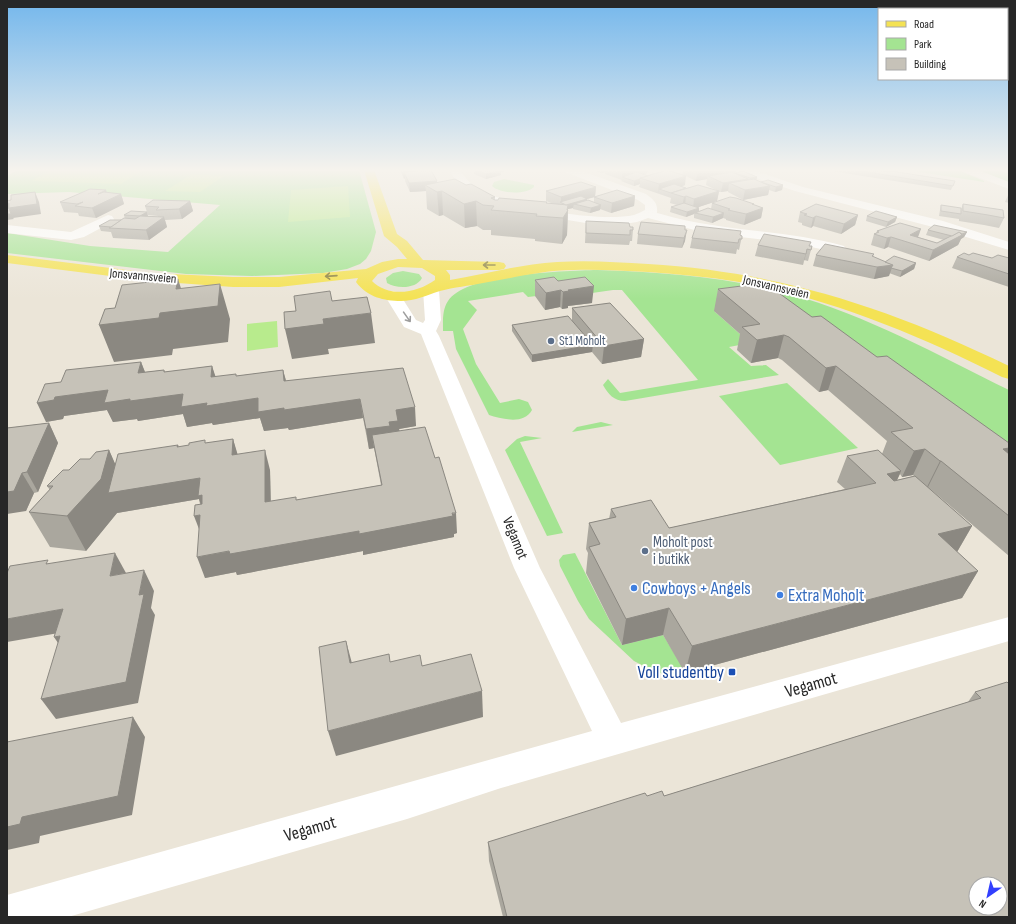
<svg xmlns="http://www.w3.org/2000/svg" width="1016" height="924" viewBox="0 0 1016 924" font-family="'Sofia Sans Condensed',sans-serif">
  <style>
    .green { fill: #a4e492 }
    .pitch { fill: #b8eb8d }
    .lines { fill: none; stroke-linecap: round; stroke-linejoin: round }
    .minor { fill: #fff; fill-rule: evenodd }
    .major { fill: #f4e254; fill-rule: evenodd }
    .wall { fill: #aaa79e; fill-rule: evenodd }
    .shaded-wall { fill: #8b8881 }
    .building { fill: #c6c2b8; stroke: #8b8881; fill-rule: evenodd }
    .oneway { stroke: #8e843e }
    .oneway2 { stroke: #9e9e9e }
    .service-dot { fill: #5c6f8a; stroke: #fff; stroke-width: 1.5 }
    .shop-dot { fill: #3f7fe0; stroke: #fff; stroke-width: 1.5 }
    .transit-dot { fill: #1a4fb4; stroke: #fff; stroke-width: 1.5 }
    .labels { text-anchor: middle; dominant-baseline: central; stroke-width: 4; stroke-linejoin: round; paint-order: stroke }
    .far-street-label { font-size: 13px; fill: #272727; stroke: #fff }
    .far-service-label { font-size: 13px; fill: #4e5e75; stroke: #fff; text-anchor: start }
    .street-label { font-size: 15px; fill: #272727; stroke: #fff }
    .service-label { font-size: 15px; fill: #4e5e75; stroke: #fff; text-anchor: start }
    .near-shop-label { font-size: 18px; fill: #366cbe; stroke: #fff; text-anchor: start }
    .near-transit-label { font-size: 18px; fill: #164399; stroke: #fff; text-anchor: end }
    .near-street-label { font-size: 18px; fill: #272727; stroke: #fff }
  </style>
  <rect width="100%" height="100%" fill="#ebe5d8"/>
  <!-- green -->
  <g class="green">
    <polygon points="17,170 359,170 376,232 371,251 366,259 360,264 347,269 323,273 252,276 186,274 7,253 7,233 90,246 168,252 220,205 69,192 7,194 7,176"/>
    <polygon points="907,170 958,170 984,181 984,182"/>
    <polygon points="979,170 1003,170 1003,172 1009,173 1009,183"/>
    <path d="M504,179L534,185V187C525,195 501,194 492,186L494,182Z"/>
    <path d="M597,270C662,272 727,277 790,294C866,315 938,355 1009,390V491L714,311L750,343L729,347L751,366L766,365L779,375L625,401C614,401 608,394 603,385L608,379L620,393L698,380L622,290H613L557,298L553,294L528,297L523,292L468,301L477,310L463,329L476,364L500,403L519,399L528,402L532,410C524,425 502,419 489,415L456,349L453,331H443C443,321 442,310 448,301C465,273 566,271 597,270Z"/>
    <path d="M403,271L419,274L422,278C416,289 397,289 387,283L386,278L393,273Z"/>
    <polygon points="787,383 858,448 780,465 719,396"/>
    <polygon points="601,422 613,425 572,432 577,427"/>
    <polygon points="525,436 542,438 520,442 563,533 547,536 505,450 517,439"/>
    <polygon points="575,553 622,645 663,635 688,676 675,677 653,671 634,661 589,619 578,601 560,566 559,560 563,555"/>
  </g>
  <!-- pitch -->
  <g class="pitch">
    <polygon points="52,170 143,170 121,184 31,181"/>
    <polygon points="192,174 224,176 200,192 165,191"/>
    <polygon points="348,186 350,217 288,222 291,190"/>
    <polygon points="277,321 278,347 247,351 247,324"/>
  </g>
  <g class="lines">
    <!-- minor -->
    <g class="minor">
      <path d="M449,170H459C465,177 471,185 479,189C510,207 598,223 634,215C637,214 641,212 645,210V205L638,200L565,172L564,170H579L646,194C654,200 658,203 657,213L661,214C721,232 784,229 844,246L846,249L844,252L839,253L793,243L706,233L648,218L637,222L617,225L592,224L537,215L507,208L471,194L459,185Z"/>
      <polygon points="737,170 753,170 803,187 943,221 1009,242 1009,250 933,227 795,191 738,172"/>
      <polygon points="963,170 978,170 1009,182 1009,189 964,172"/>
      <polygon points="108,215 112,216 114,219 112,222 84,237 71,240 7,233 7,225 71,232"/>
      <polygon points="431,285 436,287 439,290 441,320 436,331 439,336 540,568 621,723 1009,617 1009,641 501,788 407,819 68,917 7,917 7,895 592,731 514,568 421,334 404,327 385,296 387,293 393,291 399,293 416,320 423,323 425,320 423,290 426,287"/>
    </g>
    <!-- major -->
    <path class="major" d="M364,170H374L397,234L407,241L423,260L499,262L504,263L506,266L504,269L499,270H446L450,275V280C486,274 521,264 557,262C587,260 617,262 648,264C780,272 890,308 1009,366V379L1002,377C918,335 832,299 739,282C709,277 678,274 648,272C623,271 598,269 574,270C542,270 514,278 483,283C469,286 454,287 440,291C427,295 415,301 401,301C384,301 367,297 356,282L358,278L279,287H233L150,281L7,263V255L150,273L233,277H279L366,269L382,262L398,259H407L397,247L384,236ZM398,267L422,268L435,276V280C417,293 389,298 372,281L378,274Z"/>
  </g>
  <!-- wall -->
  <g class="wall">
    <path d="M400,170H431L437,183L466,185L495,197V200L554,204L546,201V191L596,187L595,196H635L634,206L611,213L600,209V210L590,213L573,209V208L568,209L567,235L562,244L535,241V239L491,235V230H483L477,226L465,228L443,215L439,216L427,209L426,191L410,192L405,181V178L404,179ZM594,197V202L587,200V199Z"/>
    <polygon points="474,170 509,170 501,172 501,175 486,179 474,174"/>
    <polygon points="593,170 648,170 647,173 643,174 685,185 681,187 686,188 718,191 706,185 707,179 696,181 682,174 683,171 680,170 736,170 735,173 734,173 757,177 756,180 761,182 783,185 782,190 775,192 769,190 768,195 743,200 728,192 728,191 721,192 719,192 717,201 698,207 699,211 711,209 712,203 754,204 754,205 763,208 761,218 744,225 726,220 726,219 723,218 712,223 694,218 694,214 686,217 670,212 671,207 677,205 670,203 671,198 639,187 640,184 634,186 621,181 622,180 605,174 605,172 601,173"/>
    <polygon points="825,170 878,170 955,181 951,190"/>
    <polygon points="106,190 106,193 121,194 124,204 96,218 79,216 78,213 64,212 60,202"/>
    <polygon points="1009,193 1009,203 1005,202"/>
    <polygon points="190,201 193,211 182,219 165,220 167,227 149,240 113,238 111,232 101,231 99,226 125,219 124,215 147,212 148,216 158,217 158,216 148,215 145,206"/>
    <polygon points="963,204 1004,218 999,228 984,225 959,221 959,219 939,216 940,210 941,205 961,209"/>
    <polygon points="800,212 858,215 855,225 841,234 813,226 811,228 802,225 802,223 798,222"/>
    <polygon points="867,216 897,217 895,222 886,227 866,221"/>
    <polygon points="586,221 630,227 633,230 632,241 630,241 629,245 585,243"/>
    <polygon points="685,230 685,241 682,248 637,244 638,234"/>
    <polygon points="928,230 967,232 964,237 961,239 958,245 929,261 888,247 884,249 871,245 874,234 876,233 877,231 918,237 937,243 944,240 926,235"/>
    <polygon points="740,235 742,236 739,250 737,249 736,254 690,248 692,238"/>
    <polygon points="758,245 809,246 812,246 808,261 804,260 803,265 755,256"/>
    <polygon points="874,254 873,257 885,262 916,263 914,269 900,277 889,273 889,276 874,279 813,266 816,255"/>
    <polygon points="969,255 992,258 1009,258 1009,287 952,268 957,257"/>
    <polygon points="535,280 558,281 592,303 568,306 568,308 562,309 560,307 545,310 535,296"/>
    <path d="M718,289L812,317L877,357L1009,443V556L928,487L972,526L957,552L978,571L962,598L685,673L663,635L622,645L586,573L588,553L586,549L589,523L609,519L611,509L669,528L845,489L837,482L847,456L882,454L887,441L828,390L819,392L782,360L778,358L751,363L737,350L740,334L714,311ZM900,474L902,477L913,475L914,476L897,480Z"/>
    <polygon points="572,308 644,339 641,357 602,364 592,352 532,362 512,331 512,325 572,320"/>
    <polygon points="141,362 145,372 164,370 165,372 212,366 215,377 236,376 283,370 286,381 403,368 416,426 399,429 400,431 457,533 454,534 454,537 363,555 363,551 237,575 236,572 205,578 199,530 200,504 199,499 117,513 86,551 50,547 29,512 50,490 47,486 69,470 109,450 115,464 178,445 179,447 233,439 237,454 270,470 271,502 296,497 296,500 381,485 374,448 369,449 363,418 289,430 288,428 264,431 260,418 213,425 212,423 187,427 183,414 138,421 137,419 113,422 107,410 64,416 63,419 46,422 61,382"/>
    <polygon points="49,423 58,443 38,492 34,493 26,511 7,428"/>
    <polygon points="1009,684 1009,917 503,917 489,861 488,842 647,796 664,796 968,702 975,692"/>
  </g>
  <!-- shaded-wall -->
  <g class="shaded-wall">
    <polygon points="403,170 430,170 404,172 405,178 404,179"/>
    <polygon points="492,170 509,170 501,172 501,175 486,179 486,174"/>
    <polygon points="601,170 605,170 605,172 601,173"/>
    <polygon points="627,170 648,170 647,173 628,179 622,177 622,171"/>
    <polygon points="708,170 722,170 720,177 708,176 707,179 696,181 698,172"/>
    <polygon points="728,170 736,170 735,173 727,174"/>
    <polygon points="686,176 685,185 666,191 659,189 658,193 659,184"/>
    <polygon points="757,177 756,181 749,183 750,178"/>
    <polygon points="640,179 640,184 634,186 634,181"/>
    <polygon points="748,179 746,188 729,183 728,191 721,192 723,183"/>
    <polygon points="437,181 438,190 425,185 426,191 410,192 409,183"/>
    <polygon points="783,185 782,190 775,192 776,187"/>
    <polygon points="770,186 768,195 743,200 745,190"/>
    <polygon points="596,187 595,197 587,199 587,204 574,204 573,208 568,209 567,235 562,244 563,218 566,205 561,203 561,197"/>
    <polygon points="106,190 109,200 121,194 124,204 96,218 92,208 98,194"/>
    <polygon points="442,191 443,215 439,216 437,192"/>
    <polygon points="719,191 717,201 693,209 694,199"/>
    <polygon points="35,192 39,202 41,214 13,218 14,219 7,220 7,204"/>
    <polygon points="635,196 634,206 611,213 612,203"/>
    <polygon points="686,196 685,206 682,207 684,197"/>
    <polygon points="190,201 193,211 182,219 179,209"/>
    <polygon points="476,201 477,226 465,228 464,204"/>
    <polygon points="752,204 754,204 752,212 763,208 761,218 744,225 746,214"/>
    <polygon points="601,205 600,210 590,213 591,208"/>
    <polygon points="699,208 699,213 695,213 694,214 686,217 687,212"/>
    <polygon points="147,212 148,217 140,216"/>
    <polygon points="724,213 723,218 712,223 713,217"/>
    <polygon points="858,215 855,225 841,234 844,224"/>
    <polygon points="816,216 813,226 811,228 813,218"/>
    <polygon points="164,217 167,227 149,240 146,230"/>
    <polygon points="897,217 895,222 886,227 888,222"/>
    <polygon points="921,229 917,240 910,235"/>
    <polygon points="687,230 685,241 682,248 684,238"/>
    <polygon points="967,232 964,237 961,239 958,245 929,261 933,250"/>
    <polygon points="891,237 888,247 884,249 887,238"/>
    <polygon points="807,249 804,260 803,265 806,254"/>
    <polygon points="916,263 914,269 900,277 902,271"/>
    <polygon points="893,265 889,276 874,279 877,267"/>
    <polygon points="178,279 188,310 220,284 230,319 228,342 173,349 172,355 114,362 99,325 160,313 176,289"/>
    <polygon points="594,286 592,303 568,306 568,308 562,309 563,292 568,290"/>
    <polygon points="561,290 560,307 545,310 546,293"/>
    <polygon points="371,313 375,343 328,349 329,354 292,359 285,329 323,319"/>
    <polygon points="784,335 778,358 751,363 757,340"/>
    <polygon points="644,339 641,357 602,364 604,346"/>
    <polygon points="593,345 592,352 532,362 532,355"/>
    <polygon points="141,362 148,380 138,373"/>
    <polygon points="212,366 218,384 211,377"/>
    <polygon points="836,366 828,390 819,392 826,368"/>
    <polygon points="283,370 288,388 284,381"/>
    <polygon points="108,390 130,399 183,394 207,403 258,398 284,408 360,399 363,418 289,430 288,428 264,431 260,418 213,425 212,423 187,427 183,414 138,421 137,419 113,422 107,410 64,416 63,419 46,422 37,403 55,397"/>
    <polygon points="415,407 416,426 399,429 401,440 372,435 374,448 369,449 366,429 389,422 396,410"/>
    <polygon points="49,423 58,443 38,492 27,472"/>
    <polygon points="233,439 239,459 232,455"/>
    <polygon points="1009,448 1009,455 1003,449"/>
    <polygon points="925,449 913,475 902,477 914,451"/>
    <polygon points="109,450 124,484 200,478 205,517 199,499 117,513 86,551 67,516"/>
    <polygon points="265,450 270,470 271,523 265,502"/>
    <polygon points="940,461 941,461 928,487 927,487"/>
    <polygon points="901,471 890,496 887,474"/>
    <polygon points="22,473 34,493 26,511 7,514 7,492"/>
    <polygon points="456,513 457,533 454,534 454,537 363,555 363,551 237,575 236,572 205,578 197,557"/>
    <polygon points="200,515 202,537 194,516"/>
    <polygon points="972,526 957,552 938,534"/>
    <polygon points="115,553 126,573 110,576"/>
    <polygon points="144,570 154,591 151,608 155,615 138,703 56,719 41,699 139,595"/>
    <polygon points="978,571 962,598 685,673 692,646"/>
    <polygon points="669,608 663,635 622,645 626,619"/>
    <polygon points="63,609 76,630 7,642 7,619"/>
    <polygon points="60,636 68,658 54,637"/>
    <polygon points="346,641 353,667 350,663"/>
    <polygon points="482,691 483,717 336,756 328,731"/>
    <polygon points="133,717 145,737 132,815 40,836 39,843 7,850 7,827 22,817"/>
  </g>
  <!-- building -->
  <g class="building">
    <polygon points="425,170 431,170 437,181 409,183 404,172"/>
    <polygon points="475,170 499,170 501,171 486,174"/>
    <polygon points="667,170 686,176 659,184 640,178"/>
    <polygon points="694,170 708,170 698,172"/>
    <polygon points="855,170 878,170 890,172 891,171 955,181 953,186"/>
    <polygon points="743,171 757,177 750,178 735,173"/>
    <polygon points="637,172 648,176 640,178 640,179 634,181 622,177"/>
    <polygon points="732,172 748,179 723,183 708,176"/>
    <polygon points="455,179 466,185 471,184 495,197 491,198 495,200 498,200 499,198 547,202 546,203 568,205 567,210 568,210 563,218 536,216 537,214 491,210 494,206 483,205 476,201 464,204 442,191 437,192 425,185"/>
    <polygon points="754,179 770,186 745,190 729,183"/>
    <polygon points="768,180 783,185 776,187 761,182"/>
    <polygon points="581,182 596,187 561,197 546,191"/>
    <polygon points="674,184 686,188 671,193 659,189"/>
    <polygon points="698,185 719,191 694,199 686,196 684,197 671,193"/>
    <polygon points="90,189 106,190 98,194 104,192 121,194 92,208 75,206 83,202 77,204 60,202"/>
    <polygon points="617,190 635,196 612,203 594,197"/>
    <polygon points="35,192 37,204 9,208 9,203 7,204 7,201 11,200 11,195"/>
    <polygon points="581,196 587,199 566,205 560,202"/>
    <polygon points="730,197 736,198 754,204 752,204 763,208 746,214 728,210 730,209 712,203"/>
    <polygon points="153,200 190,201 179,209 156,210 159,207 145,206"/>
    <polygon points="588,200 601,205 591,208 574,204"/>
    <polygon points="684,203 699,208 687,212 671,207"/>
    <polygon points="816,204 858,215 844,224 816,216 813,218 804,215 807,214 800,212"/>
    <polygon points="963,204 1003,210 1004,218 988,215 963,211"/>
    <polygon points="941,205 961,208 961,214 941,211"/>
    <polygon points="9,208 11,214 7,214 7,209"/>
    <polygon points="708,208 724,213 713,217 695,213"/>
    <polygon points="131,211 147,212 140,216 124,215"/>
    <polygon points="876,211 897,217 888,222 867,216"/>
    <polygon points="140,216 164,217 146,230 109,228 124,218 135,219"/>
    <polygon points="110,220 121,220 111,227 99,226"/>
    <polygon points="586,221 629,223 630,227 633,227 633,230 630,230 630,235 586,233"/>
    <polygon points="641,222 685,226 685,230 687,230 684,238 638,234"/>
    <polygon points="900,223 921,229 910,235 937,243 959,232 962,235 933,250 891,237 887,238 874,234 879,232 877,231"/>
    <polygon points="934,225 967,232 962,234 959,232 952,236 928,230"/>
    <polygon points="696,226 741,231 740,235 742,236 742,239 739,239 738,243 692,238"/>
    <polygon points="764,234 811,242 809,246 812,246 811,250 807,249 806,254 758,245"/>
    <polygon points="825,244 874,254 872,256 893,265 877,267 816,255"/>
    <polygon points="964,253 969,255 973,253 992,258 998,255 1009,258 1009,274 957,257"/>
    <polygon points="894,256 916,263 902,271 891,268 893,265 885,262"/>
    <polygon points="554,277 558,281 585,277 594,286 568,290 569,291 563,292 561,290 546,293 535,280"/>
    <polygon points="178,279 176,289 220,284 218,306 160,313 159,318 99,325 105,309 115,308 122,285"/>
    <polygon points="765,283 812,317 821,316 877,357 887,356 1009,443 1009,448 1003,449 1009,454 1009,516 941,461 940,461 925,449 914,451 891,432 913,428 836,366 826,368 789,337 784,335 757,340 742,327 760,324 718,289"/>
    <polygon points="330,291 332,301 367,297 371,313 323,319 324,324 285,329 284,312 296,311 294,296"/>
    <polygon points="610,303 644,339 604,346 572,308"/>
    <polygon points="568,316 593,345 532,355 512,325"/>
    <polygon points="141,362 138,373 164,370 164,372 212,366 211,377 236,374 236,376 283,370 284,381 403,368 415,407 396,410 398,421 389,422 390,426 366,429 360,399 284,410 284,408 258,412 258,398 206,406 207,403 181,407 183,394 130,401 130,399 104,403 108,390 55,397 54,400 37,403 45,384 61,382 66,370"/>
    <polygon points="49,423 27,472 22,473 14,491 7,492 7,428"/>
    <polygon points="425,427 435,458 439,457 456,513 452,513 453,516 359,534 359,531 230,554 229,551 197,557 200,515 194,516 195,505 202,504 202,495 198,496 200,478 108,493 118,454 178,445 177,447 189,445 189,443 205,440 205,443 233,439 232,455 265,450 265,502 296,497 296,500 382,485 372,435"/>
    <polygon points="109,450 101,479 67,516 29,512 53,486 47,486 63,470 69,470 80,459 90,459 96,452"/>
    <polygon points="878,450 901,471 887,474 894,481 915,476 972,526 938,534 978,571 692,646 669,608 626,619 589,547 600,544 589,523 616,517 611,509 651,500 669,528 876,483 847,456"/>
    <polygon points="115,553 110,576 144,570 139,595 144,594 126,682 41,699 60,636 54,637 63,609 7,619 7,573 10,566 48,560 46,564"/>
    <polygon points="346,641 350,663 389,654 390,662 420,655 422,666 471,654 482,691 328,731 319,647"/>
    <path d="M1007,682L1009,684V917H507L488,842L645,793L647,796L662,791L664,796L981,698L975,692ZM976,884H1000V908H976Z"/>
    <polygon points="133,717 118,796 22,817 20,824 7,827 7,742"/>
  </g>
  <!-- one-way arrows -->
  <defs><path id="oneway-shaft" d="M-6 0H5M1.5-3L5.5 0L1.5 3" fill="none" stroke-width="1.6" stroke-linecap="round" stroke-linejoin="round"/></defs>
  <g class="oneway">
    <use href="#oneway-shaft" transform="translate(489 265) rotate(-180)"/>
    <use href="#oneway-shaft" transform="translate(331 276) rotate(176)"/>
  </g>
  <use class="oneway2" href="#oneway-shaft" transform="translate(407 317) rotate(55)"/>
  <!-- sky -->
  <linearGradient id="sky" x2="0" y2="1"><stop stop-color="#74b7ec"/><stop offset="0.57" stop-color="#f6f3ed"/><stop offset="1" stop-color="#f6f3ed" stop-opacity="0"/></linearGradient>
  <rect width="1016" height="299" fill="url(#sky)"/>
  <!-- markers -->
  <g class="service-dot">
    <circle cx="551" cy="341" r="4"/>
    <circle cx="645" cy="551" r="4"/>
  </g>
  <g class="shop-dot">
    <circle cx="634" cy="588" r="4"/>
    <circle cx="780" cy="595" r="4"/>
  </g>
  <rect class="transit-dot" x="728" y="668" width="8" height="8" rx="2"/>
  <g class="labels">
    <!-- far-street labels -->
    <g class="far-street-label">
      <text transform="translate(143 276) rotate(5)">Jonsvannsveien</text>
      <text transform="translate(776 287) rotate(13)">Jonsvannsveien</text>
    </g>
    <!-- far-service labels -->
    <g class="far-service-label">
      <text x="559" y="341">St1 Moholt</text>
    </g>
    <!-- street labels -->
    <g class="street-label">
      <text transform="translate(515 538) rotate(68)">Vegamot</text>
    </g>
    <!-- service labels -->
    <g class="service-label">
      <text x="653" y="542">Moholt post<tspan x="653" dy="17">i butikk</tspan></text>
    </g>
    <!-- near-shop labels -->
    <g class="near-shop-label">
      <text x="642" y="588">Cowboys + Angels</text>
      <text x="788" y="595">Extra Moholt</text>
    </g>
    <!-- near-transit labels -->
    <g class="near-transit-label">
      <text x="724" y="672">Voll studentby</text>
    </g>
    <!-- near-street labels -->
    <g class="near-street-label">
      <text transform="translate(811 685) rotate(-16)">Vegamot</text>
      <text transform="translate(310 829) rotate(-16)">Vegamot</text>
    </g>
  </g>
  <!-- border -->
  <rect width="1016" height="924" fill="none" stroke="#272727" stroke-width="16"/>
  <!-- legend -->
  <rect x="878" y="8" width="130" height="72" fill="#ffffff" stroke="#a9a9a9"/>
  <rect x="886" y="21" width="20" height="6" fill="#f4e254" stroke="#a9a9a9"/>
  <text x="914" y="28" font-size="12" fill="#272727">Road</text>
  <rect x="886" y="38" width="20" height="12" fill="#a4e492" stroke="#a9a9a9"/>
  <text x="914" y="48" font-size="12" fill="#272727">Park</text>
  <rect x="886" y="58" width="20" height="12" fill="#c6c2b8" stroke="#a9a9a9"/>
  <text x="914" y="68" font-size="12" fill="#272727">Building</text>
  <!-- north arrow -->
  <g transform="translate(988 896) rotate(214)"><circle r="19" fill="#ffffff" stroke="#a9a9a9"/>
  <path d="M0-3L7 15L0 10L-7 15Z" fill="#323ffe"/>
  <text y="-6" font-size="11" font-weight="bold" text-anchor="middle" fill="#272727">N</text>
  </g>
</svg>
